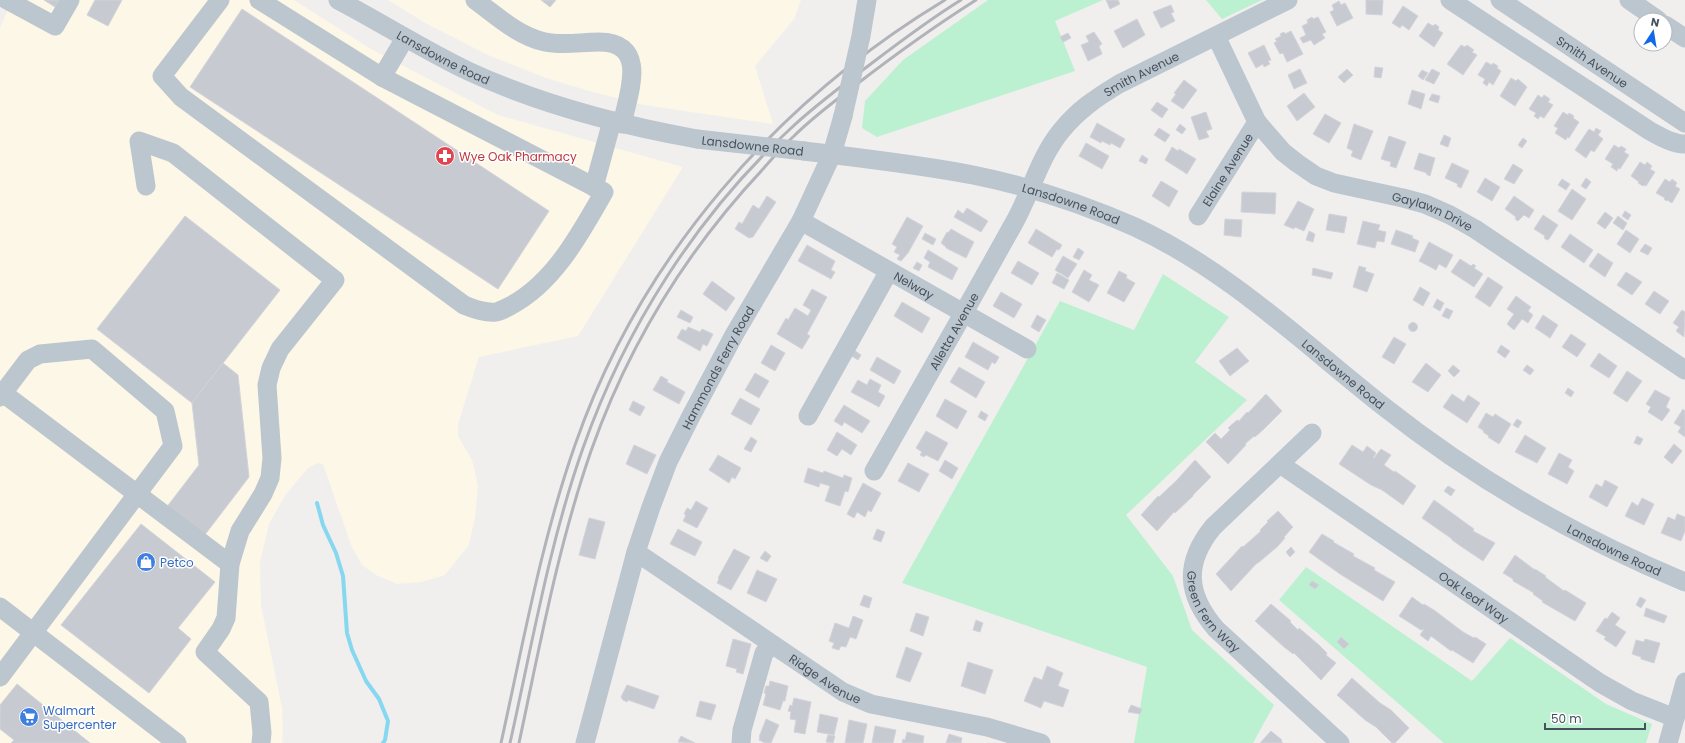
<svg xmlns="http://www.w3.org/2000/svg" width="1685" height="743" viewBox="0 0 1685 743" font-family="Poppins,sans-serif">
  <style>
    .commercial { fill: #fdf7e7 }
    .green { fill: #bbf1d1 }
    .lines { fill: none; stroke-linecap: round; stroke-linejoin: round }
    .stream { stroke: #86d7f0; stroke-width: 4 }
    .building { fill: #c8cad1; stroke: #d2d4da }
    .minor { stroke: #bcc6ce; stroke-width: 19 }
    .rail { stroke: #b0b3b9; stroke-width: 3 }
    .minor-bridge { stroke: #bcc6ce; stroke-width: 19 }
    .labels { text-anchor: middle; dominant-baseline: central; stroke-width: 3; stroke-linejoin: round; paint-order: stroke }
    .street-label { font-size: 12px; fill: #46515d; stroke: #fff }
    .health-label { font-size: 12px; fill: #be3a42; stroke: #fff; text-anchor: start }
    .shop-label { font-size: 12px; fill: #366cbe; stroke: #fff; text-anchor: start }
  </style>
  <rect width="100%" height="100%" fill="#f1eeee"/>
  <!-- commercial -->
  <g class="commercial">
    <polygon points="12,0 294,0 371,49 498,115 683,167 578,336 479,357 458,424 458,436 472,460 478,485 475,518 469,545 445,575 422,582 397,584 376,575 362,565 351,545 323,464 318,463 308,468 286,494 269,524 260,562 261,605 282,708 283,734 282,743 0,743 0,28"/>
    <polygon points="388,0 801,0 794,19 755,66 773,124 644,105 589,91 546,78 488,55 427,24"/>
  </g>
  <!-- green -->
  <g class="green">
    <polygon points="988,0 1103,0 1055,21 1075,71 877,137 862,128 865,101 903,60"/>
    <polygon points="1206,0 1262,0 1222,19"/>
    <polygon points="1163,274 1229,317 1195,362 1247,400 1126,515 1173,576 1192,630 1274,705 1253,743 1134,743 1147,667 902,583 1060,301 1134,330"/>
    <polygon points="1306,567 1472,681 1510,638 1606,704 1652,724 1646,743 1444,743 1279,600"/>
  </g>
  <g class="lines">
    <!-- stream -->
    <polyline class="stream" points="317,503 323,525 336,553 343,576 347,633 352,650 366,681 379,699 388,721 385,740 383,743"/>
  </g>
  <!-- building -->
  <g class="building">
    <polygon points="44,0 59,0 55,7"/>
    <polygon points="95,0 122,0 108,26 87,15"/>
    <polygon points="541,0 556,0 550,7"/>
    <polygon points="1106,0 1118,0 1120,4 1110,9"/>
    <polygon points="1366,0 1383,0 1382,15 1366,14"/>
    <polygon points="1339,1 1341,5 1345,3 1353,18 1337,26 1330,12 1334,10 1332,5"/>
    <polygon points="1171,5 1174,12 1171,13 1175,21 1161,28 1153,12"/>
    <polygon points="1403,6 1418,16 1409,30 1402,25 1400,28 1392,23"/>
    <polygon points="242,9 549,211 498,289 190,87"/>
    <polygon points="1312,17 1313,19 1318,17 1326,32 1322,34 1325,38 1314,45 1311,40 1303,43 1300,38 1306,35 1302,26 1308,23 1307,20"/>
    <polygon points="1137,19 1145,35 1123,48 1114,31"/>
    <polygon points="1428,23 1433,26 1435,24 1439,27 1438,30 1443,33 1434,47 1419,36"/>
    <polygon points="1291,31 1303,54 1287,62 1283,53 1280,54 1274,43 1277,41 1275,39 1281,36 1280,34 1284,32 1285,34"/>
    <polygon points="1094,32 1102,44 1099,46 1102,54 1088,61 1081,45 1089,42 1086,36"/>
    <polygon points="1068,33 1071,38 1063,42 1060,37"/>
    <polygon points="1264,45 1271,60 1268,61 1270,64 1264,67 1263,64 1256,68 1248,53"/>
    <polygon points="1461,45 1465,47 1467,45 1474,50 1472,52 1477,55 1463,75 1447,64"/>
    <polygon points="1486,62 1492,65 1493,63 1498,66 1497,68 1501,71 1493,85 1489,82 1487,86 1483,83 1485,79 1478,75"/>
    <polygon points="1375,67 1383,68 1381,78 1374,77"/>
    <polygon points="1300,69 1307,83 1294,89 1288,75"/>
    <polygon points="1347,69 1353,75 1344,83 1338,77"/>
    <polygon points="1432,69 1440,73 1434,84 1425,80"/>
    <polygon points="1422,70 1428,73 1423,80 1418,76"/>
    <polygon points="1511,78 1516,81 1518,79 1527,87 1515,106 1500,96"/>
    <polygon points="1184,80 1197,90 1183,109 1171,101 1176,94 1174,93"/>
    <polygon points="1412,90 1425,94 1421,109 1408,104"/>
    <polygon points="1304,93 1315,107 1297,121 1287,106"/>
    <polygon points="1432,94 1440,96 1438,103 1429,100"/>
    <polygon points="1538,95 1542,98 1544,95 1550,99 1548,102 1553,105 1544,118 1540,116 1538,119 1534,116 1536,113 1529,109"/>
    <polygon points="1157,102 1168,109 1162,118 1151,110"/>
    <polygon points="1206,112 1212,129 1206,131 1209,137 1199,140 1191,117"/>
    <polygon points="1563,112 1568,115 1569,113 1574,116 1573,118 1579,122 1569,138 1567,137 1566,140 1555,133 1558,128 1554,126"/>
    <polygon points="1325,114 1341,123 1329,143 1313,134"/>
    <polygon points="1097,123 1125,139 1120,148 1111,143 1110,145 1102,141 1101,143 1090,137"/>
    <polygon points="1180,124 1186,129 1182,134 1176,130"/>
    <polygon points="1354,124 1373,131 1361,160 1351,156 1353,151 1347,148"/>
    <polygon points="1159,128 1170,135 1165,142 1154,135"/>
    <polygon points="1596,128 1601,131 1598,135 1603,139 1594,152 1591,150 1586,158 1575,150 1589,129 1594,132"/>
    <polygon points="1444,135 1451,138 1448,147 1440,144"/>
    <polygon points="1389,136 1406,142 1396,168 1390,166 1391,162 1381,159"/>
    <polygon points="1523,138 1527,141 1522,148 1518,145"/>
    <polygon points="1086,143 1109,156 1102,169 1079,156"/>
    <polygon points="1614,145 1619,148 1621,146 1626,149 1624,152 1629,155 1620,169 1618,168 1617,171 1611,167 1613,164 1605,159"/>
    <polygon points="1172,147 1178,151 1179,149 1196,159 1187,174 1165,160"/>
    <polygon points="1419,153 1435,158 1430,176 1426,174 1427,173 1414,169"/>
    <polygon points="1142,155 1148,159 1146,164 1139,161"/>
    <polygon points="1640,162 1645,165 1647,162 1652,166 1650,169 1655,172 1646,186 1644,185 1643,186 1638,183 1639,182 1631,176"/>
    <polygon points="1452,163 1469,171 1461,188 1457,186 1458,184 1445,178"/>
    <polygon points="1513,164 1523,170 1514,184 1504,179"/>
    <polygon points="1485,178 1500,187 1492,201 1477,192"/>
    <polygon points="1586,178 1591,182 1586,189 1581,186"/>
    <polygon points="1562,179 1570,184 1566,190 1558,185"/>
    <polygon points="1665,179 1670,182 1672,179 1677,183 1675,186 1680,189 1672,203 1667,200 1666,201 1664,199 1665,198 1656,193"/>
    <polygon points="1161,181 1178,191 1169,207 1152,196"/>
    <polygon points="1572,189 1586,199 1572,220 1558,211"/>
    <polygon points="1242,192 1276,193 1275,214 1241,212"/>
    <polygon points="767,196 776,202 753,237 749,238 735,229 739,222 742,224 753,205 759,209"/>
    <polygon points="1514,196 1534,210 1529,218 1524,215 1518,221 1515,219 1516,217 1505,209"/>
    <polygon points="1298,201 1314,209 1304,231 1295,227 1294,229 1284,225"/>
    <polygon points="967,208 988,221 981,232 954,217 958,210 963,214"/>
    <polygon points="1625,211 1631,215 1628,220 1622,216"/>
    <polygon points="1605,212 1613,218 1605,229 1597,223"/>
    <polygon points="1329,214 1347,217 1344,233 1326,230"/>
    <polygon points="1543,215 1558,225 1549,239 1547,240 1544,238 1545,236 1534,229"/>
    <polygon points="185,216 280,290 192,403 97,329"/>
    <polygon points="1618,216 1627,223 1623,230 1613,223"/>
    <polygon points="907,217 923,226 908,253 901,261 897,259 900,255 894,252 897,247 892,244"/>
    <polygon points="1225,219 1242,220 1241,237 1224,235"/>
    <polygon points="1363,221 1380,225 1378,230 1386,232 1384,242 1377,241 1375,248 1357,244"/>
    <polygon points="951,229 974,242 966,258 946,248 946,247 941,243 947,232 948,233"/>
    <polygon points="1036,229 1062,245 1059,250 1057,249 1052,257 1028,243"/>
    <polygon points="1396,230 1413,236 1412,238 1419,241 1415,252 1391,244"/>
    <polygon points="1626,230 1639,239 1630,253 1617,244"/>
    <polygon points="1309,231 1315,234 1313,242 1306,240"/>
    <polygon points="925,233 936,239 933,245 922,239"/>
    <polygon points="1570,234 1593,250 1584,263 1561,247"/>
    <polygon points="1429,242 1453,255 1446,268 1439,264 1436,270 1419,261"/>
    <polygon points="1645,244 1652,248 1648,255 1640,251"/>
    <polygon points="807,245 835,261 831,270 835,272 831,279 798,261"/>
    <polygon points="1078,248 1084,252 1079,260 1073,257"/>
    <polygon points="928,250 958,268 952,280 928,267 930,262 924,258"/>
    <polygon points="1598,253 1613,263 1605,277 1589,266"/>
    <polygon points="1063,256 1077,264 1068,278 1055,270"/>
    <polygon points="1460,259 1471,266 1473,264 1476,266 1474,268 1483,274 1474,287 1451,272"/>
    <polygon points="1018,261 1039,273 1032,285 1011,273"/>
    <polygon points="917,262 922,265 919,271 913,268"/>
    <polygon points="1359,266 1366,268 1365,271 1374,274 1367,292 1353,287"/>
    <polygon points="1313,268 1333,273 1331,279 1312,275"/>
    <polygon points="1084,270 1092,275 1089,280 1099,285 1089,302 1072,292"/>
    <polygon points="1119,271 1127,275 1126,278 1135,283 1124,302 1107,293"/>
    <polygon points="1626,272 1642,282 1632,295 1617,285"/>
    <polygon points="1057,273 1069,280 1064,289 1052,283"/>
    <polygon points="1488,277 1503,287 1490,307 1475,297"/>
    <polygon points="712,281 735,298 726,311 703,294"/>
    <polygon points="1420,287 1430,293 1423,306 1413,300"/>
    <polygon points="812,289 827,297 807,334 810,336 802,349 777,334 786,318 788,320 795,308 808,316 811,310 803,305"/>
    <polygon points="1654,291 1669,301 1660,314 1645,304"/>
    <polygon points="1001,292 1022,304 1014,318 993,306"/>
    <polygon points="1516,296 1531,307 1528,311 1533,315 1528,323 1522,319 1514,330 1507,324 1514,314 1507,309"/>
    <polygon points="1437,299 1444,303 1440,311 1433,307"/>
    <polygon points="902,302 930,318 922,333 894,316"/>
    <polygon points="1446,308 1453,311 1449,319 1442,316"/>
    <polygon points="681,310 693,317 690,323 677,317"/>
    <polygon points="1682,310 1685,312 1684,337 1676,331 1679,327 1673,323"/>
    <polygon points="1037,315 1046,320 1039,332 1031,327"/>
    <polygon points="1543,315 1558,325 1550,338 1535,328"/>
    <circle cx="1413" cy="327" r="4.5"/>
    <polygon points="688,327 700,332 702,329 713,334 707,346 703,344 700,351 677,338 682,329 686,331"/>
    <polygon points="1571,334 1586,344 1577,357 1562,347"/>
    <polygon points="1394,337 1406,344 1394,364 1382,357"/>
    <polygon points="973,342 999,357 995,364 992,362 988,370 965,357"/>
    <polygon points="771,345 785,353 775,371 761,363"/>
    <polygon points="1501,345 1510,351 1505,358 1497,352"/>
    <polygon points="1237,348 1249,361 1230,376 1219,361"/>
    <polygon points="854,350 861,355 858,360 850,355"/>
    <polygon points="1599,353 1617,366 1609,378 1590,366"/>
    <polygon points="877,357 901,371 894,384 870,370"/>
    <polygon points="223,363 238,375 249,477 204,536 166,508 199,465 192,403"/>
    <polygon points="1426,363 1441,375 1428,392 1412,382"/>
    <polygon points="1453,365 1460,371 1454,377 1448,371"/>
    <polygon points="1527,365 1534,370 1530,375 1523,370"/>
    <polygon points="959,367 985,382 976,398 950,382"/>
    <polygon points="1627,371 1642,381 1627,402 1613,393"/>
    <polygon points="755,373 769,381 759,398 745,390"/>
    <polygon points="661,376 668,380 667,382 685,392 679,404 653,390"/>
    <polygon points="870,379 881,385 878,392 885,396 879,407 851,392 858,380 867,385"/>
    <polygon points="1568,388 1574,392 1571,397 1565,393"/>
    <polygon points="1655,390 1670,398 1666,407 1670,410 1662,421 1648,412 1651,407 1646,404"/>
    <polygon points="1266,394 1282,411 1264,429 1255,437 1254,436 1245,444 1246,445 1228,464 1206,442 1215,433 1221,439 1230,430 1228,428 1237,420 1239,421 1247,412 1248,413"/>
    <polygon points="1452,394 1464,402 1468,395 1480,403 1467,423 1443,407"/>
    <polygon points="740,398 760,409 751,425 731,414"/>
    <polygon points="945,399 967,411 957,429 936,416"/>
    <polygon points="633,401 645,407 640,416 629,410"/>
    <polygon points="844,405 870,421 862,433 844,422 842,426 834,421"/>
    <polygon points="1683,409 1685,411 1685,437 1678,432 1681,427 1674,423"/>
    <polygon points="981,411 988,415 985,421 978,417"/>
    <polygon points="1486,413 1493,417 1495,414 1511,424 1499,444 1488,437 1489,436 1483,432 1484,431 1478,427"/>
    <polygon points="1517,419 1522,422 1518,428 1513,425"/>
    <polygon points="926,431 948,443 938,461 926,455 924,457 920,455 922,452 916,448"/>
    <polygon points="837,432 857,445 851,455 842,449 837,456 827,450"/>
    <polygon points="1525,435 1546,448 1537,463 1515,452"/>
    <polygon points="1637,436 1643,439 1640,445 1634,443"/>
    <polygon points="751,437 757,441 751,452 744,449"/>
    <polygon points="1674,444 1682,451 1672,464 1664,457"/>
    <polygon points="634,445 656,455 647,474 626,464"/>
    <polygon points="1352,445 1363,452 1367,446 1376,453 1373,458 1374,458 1381,449 1391,455 1384,465 1394,472 1395,471 1416,486 1403,505 1382,490 1371,485 1339,464"/>
    <polygon points="1559,453 1572,460 1568,467 1574,471 1567,484 1548,474"/>
    <polygon points="718,455 741,468 735,479 732,477 729,483 709,470"/>
    <polygon points="945,460 958,468 952,479 939,471"/>
    <polygon points="1195,460 1211,477 1193,495 1193,496 1175,513 1174,512 1157,531 1141,515 1158,496 1159,497 1177,480"/>
    <polygon points="908,463 929,474 919,492 898,481"/>
    <polygon points="808,468 823,473 824,471 843,478 844,475 852,478 848,492 845,491 840,506 825,501 830,486 820,483 819,487 804,482"/>
    <polygon points="1605,480 1618,487 1607,507 1589,497 1596,484 1602,487"/>
    <polygon points="863,483 881,493 871,512 868,510 865,517 857,512 854,518 847,514"/>
    <polygon points="1448,486 1455,490 1451,496 1444,491"/>
    <polygon points="1642,498 1654,504 1644,525 1625,516 1632,502 1638,506"/>
    <polygon points="1434,500 1474,529 1473,531 1495,543 1483,561 1462,547 1452,540 1452,539 1422,518"/>
    <polygon points="696,501 708,508 697,528 683,521 686,515 684,514 687,508 691,510"/>
    <polygon points="1278,511 1293,527 1284,537 1285,538 1277,547 1258,563 1257,563 1231,591 1216,574 1242,546 1243,547 1261,531 1260,530 1268,522 1267,521"/>
    <polygon points="1677,514 1685,517 1685,531 1681,541 1661,533 1668,517 1675,520"/>
    <polygon points="589,518 605,522 595,559 579,555"/>
    <polygon points="141,524 215,582 178,628 191,639 149,693 61,625"/>
    <polygon points="678,529 702,542 695,556 670,544"/>
    <polygon points="877,529 885,532 881,542 873,539"/>
    <polygon points="1322,534 1334,541 1333,542 1354,554 1353,556 1375,568 1374,570 1395,582 1383,601 1340,574 1309,552"/>
    <polygon points="1291,547 1295,552 1290,557 1286,552"/>
    <polygon points="734,549 750,557 731,590 717,583 719,579 718,578"/>
    <polygon points="765,551 771,556 767,562 760,558"/>
    <polygon points="1515,555 1535,570 1535,569 1546,576 1545,577 1564,591 1565,590 1586,603 1575,621 1542,602 1543,601 1533,594 1534,593 1513,581 1513,579 1503,573"/>
    <polygon points="757,570 777,579 766,602 747,593"/>
    <polygon points="1312,581 1319,585 1315,589 1309,585"/>
    <polygon points="864,595 872,598 869,608 860,605"/>
    <polygon points="1412,597 1423,605 1424,604 1434,610 1463,632 1474,638 1475,637 1486,644 1473,663 1452,650 1451,651 1431,636 1428,641 1420,635 1424,629 1421,630 1399,616"/>
    <polygon points="1640,597 1646,600 1641,608 1636,605"/>
    <polygon points="1271,604 1291,621 1290,622 1298,630 1299,628 1319,645 1327,653 1326,655 1336,663 1321,680 1294,653 1293,654 1284,647 1255,621"/>
    <polygon points="1646,608 1667,616 1664,623 1644,616"/>
    <polygon points="1612,612 1620,618 1615,625 1626,632 1616,647 1604,639 1606,637 1596,631 1605,618 1607,619"/>
    <polygon points="916,613 929,617 923,636 910,631"/>
    <polygon points="853,616 863,620 856,639 850,637 846,647 841,646 839,650 832,648 834,643 829,641 835,623 849,628"/>
    <polygon points="976,620 983,623 980,632 973,630"/>
    <polygon points="1341,637 1349,644 1344,649 1337,642"/>
    <polygon points="733,639 751,644 743,674 736,672 737,669 726,666"/>
    <polygon points="1645,639 1660,643 1654,663 1641,659 1641,657 1632,654 1636,640 1644,642"/>
    <polygon points="906,647 922,653 910,682 896,677"/>
    <polygon points="968,662 993,670 985,694 961,686"/>
    <polygon points="1047,666 1063,673 1058,686 1069,690 1063,707 1044,701 1041,708 1024,701 1034,677 1042,680"/>
    <polygon points="1352,678 1380,703 1391,710 1409,728 1395,743 1392,743 1376,727 1365,720 1337,695"/>
    <polygon points="770,681 788,686 785,701 783,701 780,710 763,705 766,694 764,693 766,686 769,686"/>
    <polygon points="17,684 90,743 11,743 14,740 0,729 0,705"/>
    <polygon points="627,685 659,696 654,709 628,700 627,702 623,700 621,697"/>
    <polygon points="794,698 811,702 805,734 794,732 796,720 790,719 791,712 788,711 790,705 792,706"/>
    <polygon points="700,701 716,705 711,720 696,716"/>
    <polygon points="1131,705 1142,709 1140,714 1128,712"/>
    <polygon points="820,714 838,718 834,735 817,732"/>
    <polygon points="766,719 779,725 771,743 765,743 759,740 760,737 759,737"/>
    <polygon points="849,720 867,724 863,743 845,743"/>
    <polygon points="875,726 896,730 893,743 872,743"/>
    <polygon points="1271,731 1282,740 1281,741 1283,743 1260,743"/>
    <polygon points="907,732 924,736 923,743 902,743 903,739 905,740"/>
    <polygon points="949,734 962,738 961,743 946,743"/>
    <polygon points="828,735 835,736 833,743 826,742"/>
    <polygon points="681,736 695,743 678,742"/>
  </g>
  <g class="lines">
    <!-- minor -->
    <g class="minor">
      <polyline points="7,0 55,26 70,0"/>
      <path d="M220,0L162,76L181,97L464,305C475,309 484,313 496,312C501,311 506,308 510,306C554,283 580,234 604,192L382,77L259,0"/>
      <path id="s1" d="M338,0C382,23 424,50 468,71C541,105 619,125 697,139"/>
      <path d="M475,0C497,16 518,36 545,42C563,46 581,42 599,42C650,42 628,95 622,124"/>
      <path d="M1450,0L1650,131C1661,137 1673,144 1685,144"/>
      <path id="s2" d="M1500,0L1685,123"/>
      <polyline points="1629,0 1658,20"/>
      <polyline points="1665,25 1685,38"/>
      <path id="s3" d="M1216,36L1257,122L1283,152L1297,163L1316,176L1334,183L1403,198L1425,204L1450,215L1475,229L1685,370"/>
      <polyline points="382,77 405,38"/>
      <path id="s4" d="M804,151C860,158 917,164 973,175C1028,186 1083,204 1135,227C1228,270 1303,343 1383,406C1475,479 1576,537 1685,582"/>
      <polyline points="146,186 139,141 173,153 335,280 280,349 271,368 267,385 272,458 270,478 263,494 240,531 230,564 226,618 221,629 205,652 259,702 262,733 261,743"/>
      <polyline points="594,187 612,121"/>
      <path id="s5" d="M1198,216L1257,122"/>
      <path id="s6" d="M801,221L1027,349"/>
      <polyline points="3,393 230,564"/>
      <polyline points="0,397 28,360 40,354 92,349 165,411 173,446 0,677"/>
      <polyline points="808,416 889,271"/>
      <path id="s7" d="M1312,433L1213,527C1184,563 1186,594 1216,629L1340,743"/>
      <path id="s8" d="M1280,464L1600,683L1632,701L1675,718"/>
      <path id="s9" d="M874,471C921,388 968,306 1014,223C1031,193 1039,158 1061,131C1078,110 1096,98 1119,84L1288,0"/>
      <path id="s10" d="M636,552L843,692L871,704L987,727L1041,743"/>
      <polyline points="0,607 177,743"/>
      <path id="s11" d="M585,743L636,552L651,507L668,462L690,418L734,335L801,221L832,154L843,116"/>
      <polyline points="741,743 742,730 764,653 772,645"/>
      <polyline points="1668,743 1685,682"/>
    </g>
    <!-- rail -->
    <g class="rail">
      <path d="M501,743C523,644 541,542 575,445C640,258 776,102 945,0"/>
      <path d="M510,743C532,645 549,544 583,448C625,329 695,218 788,131C814,106 843,85 872,63C901,41 930,19 961,0"/>
      <path d="M519,743C540,645 558,546 591,451C628,346 687,250 763,169C773,158 783,146 794,136C813,117 836,100 857,84C896,54 935,26 976,0"/>
    </g>
    <!-- minor-bridge -->
    <g class="minor-bridge">
      <polyline points="843,116 861,36 867,0"/>
      <path id="s12" d="M697,139L804,151"/>
    </g>
  </g>
  <!-- icons -->
  <defs>
    <symbol id="pharmacy-disc" viewBox="-11 -11 22 22"><circle r="9.5" fill="#e0444e" stroke="#fff"/><path d="M-2-6h4v4h4v4h-4v4h-4v-4h-4v-4h4Z" fill="#fff"/></symbol>
    <symbol id="shop-disc" viewBox="-11 -11 22 22"><circle r="9.5" fill="#3f7fe0" stroke="#fff"/><path d="M-5-2.5h2.3a2.7 3.5 0 0 1 5.4 0H5L5.5 6h-11ZM-1.5-2.5h3a1.5 2.3 0 0 0-3 0Z" fill="#fff"/></symbol>
    <symbol id="supermarket-disc" viewBox="-11 -11 22 22"><circle r="9.5" fill="#3f7fe0" stroke="#fff"/><path d="M-6-5.5h2.5l.6 2H6L4.5 2H-2.5L-4.4-4H-6ZM-1.5 3.2a1.3 1.3 0 1 0 .1 0ZM3 3.2a1.3 1.3 0 1 0 .1 0Z" fill="#fff"/></symbol>
  </defs>
  <g fill-rule="evenodd">
    <use href="#pharmacy-disc" x="434" y="145" width="22" height="22"/>
    <use href="#shop-disc" x="135" y="551" width="22" height="22"/>
    <use href="#supermarket-disc" x="18" y="706" width="22" height="22"/>
  </g>
  <g class="labels">
    <!-- street labels -->
    <g class="street-label">
      <text stroke="none"><textPath href="#s1" startOffset="120">Lansdowne Road</textPath></text>
      <text stroke="none"><textPath href="#s2" startOffset="111">Smith Avenue</textPath></text>
      <text stroke="none"><textPath href="#s9" startOffset="488">Smith Avenue</textPath></text>
      <text stroke="none"><textPath href="#s12" startOffset="56">Lansdowne Road</textPath></text>
      <text stroke="none"><textPath href="#s5" startOffset="55">Elaine Avenue</textPath></text>
      <text stroke="none"><textPath href="#s4" startOffset="273">Lansdowne Road</textPath></text>
      <text stroke="none"><textPath href="#s3" startOffset="298">Gaylawn Drive</textPath></text>
      <text stroke="none"><textPath href="#s6" startOffset="130">Nelway</textPath></text>
      <text stroke="none"><textPath href="#s9" startOffset="161">Alletta Avenue</textPath></text>
      <text stroke="none"><textPath href="#s11" startOffset="400">Hammonds Ferry Road</textPath></text>
      <text stroke="none"><textPath href="#s4" startOffset="597">Lansdowne Road</textPath></text>
      <text stroke="none"><textPath href="#s4" startOffset="921">Lansdowne Road</textPath></text>
      <text stroke="none"><textPath href="#s8" startOffset="235">Oak Leaf Way</textPath></text>
      <text stroke="none"><textPath href="#s7" startOffset="233">Green Fern Way</textPath></text>
      <text stroke="none"><textPath href="#s10" startOffset="228">Ridge Avenue</textPath></text>
    </g>
    <!-- health labels -->
    <g class="health-label">
      <text x="459" y="156">Wye Oak Pharmacy</text>
    </g>
    <!-- shop labels -->
    <g class="shop-label">
      <text x="160" y="562">Petco</text>
      <text x="43" y="710">Walmart<tspan x="43" dy="14">Supercenter</tspan></text>
    </g>
  </g>
  <!-- north arrow -->
  <g transform="translate(1653 32) rotate(12)"><circle r="19" fill="#ffffff" stroke="#b5b9be"/>
  <path d="M0-3L7 15L0 10L-7 15Z" fill="#1169e9"/>
  <text y="-6" font-size="11" font-weight="bold" text-anchor="middle" fill="#46515d">N</text>
  </g>
  <!-- scale -->
  <path d="M1545 723v6h100v-6" fill="none" stroke="#46515d" stroke-width="2"/>
  <text x="1551" y="723" font-size="12" fill="#46515d" stroke="#ffffff" stroke-width="3" paint-order="stroke">50 m</text>
</svg>
